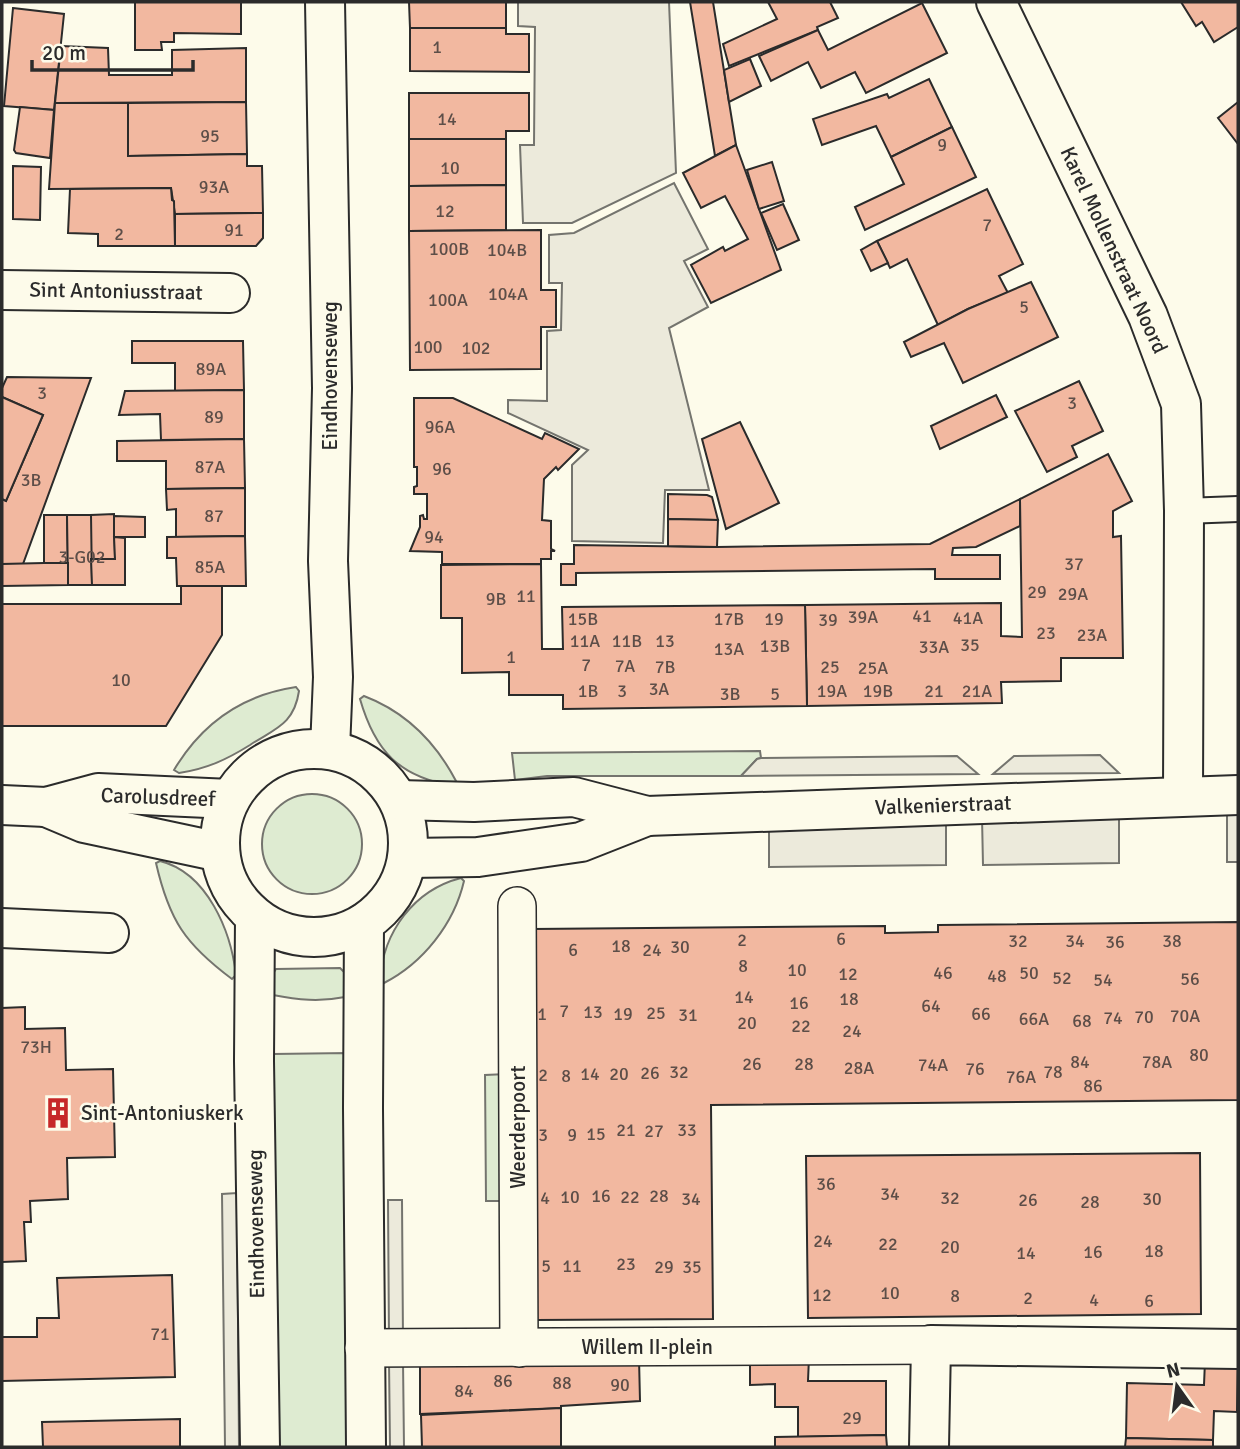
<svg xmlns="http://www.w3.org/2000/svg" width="1240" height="1449" viewBox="0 0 1240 1449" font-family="Signika,sans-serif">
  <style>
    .green { fill: #deebd1; stroke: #74746e; stroke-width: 2 }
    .parking { fill: #eceadb; stroke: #74746e; stroke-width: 2 }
    .building { fill: #f2b8a0; stroke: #2b2b2b; stroke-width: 2 }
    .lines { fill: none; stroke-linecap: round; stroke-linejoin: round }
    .service-casing { stroke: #2b2b2b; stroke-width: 28 }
    .pedestrian-casing { stroke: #2b2b2b; stroke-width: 40 }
    .minor-casing { stroke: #2b2b2b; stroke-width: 42 }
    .tertiary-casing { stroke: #2b2b2b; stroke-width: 42 }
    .service { stroke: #fdfbea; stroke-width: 24 }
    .pedestrian { stroke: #fdfbea; stroke-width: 37 }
    .minor { stroke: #fdfbea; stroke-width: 38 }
    .tertiary { stroke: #fdfbea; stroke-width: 38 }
    .labels { text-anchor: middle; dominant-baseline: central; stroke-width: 5; stroke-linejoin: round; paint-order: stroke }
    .number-label { font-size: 18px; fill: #5d4e48 }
    .street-label { font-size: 21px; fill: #2b2b2b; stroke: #fdfbea }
    .poi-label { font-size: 21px; fill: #2b2b2b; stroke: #fdfbea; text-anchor: start }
  </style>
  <rect width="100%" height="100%" fill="#fdfbea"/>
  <!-- green -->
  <g class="green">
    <path d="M296,687L299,691C294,725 274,729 250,745C226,760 206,769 179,773L174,770C202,723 242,695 296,687Z"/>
    <path d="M364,696C406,712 435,741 456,781L454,786C399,777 375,751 360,699Z"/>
    <polygon points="760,751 761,758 757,759 741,776 547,776 515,780 512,753"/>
    <circle cx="312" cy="844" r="50"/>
    <path d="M160,861C208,873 231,932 236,975L232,979C185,944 169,920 156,863Z"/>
    <path d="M461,878L464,881C454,924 423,963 384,983L380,980C383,932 414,890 461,878Z"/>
    <path d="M340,968L346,974L345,997C320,1002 298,1000 273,995L274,972L276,969Z"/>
    <polygon points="348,1053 351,1447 278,1447 273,1054"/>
    <polygon points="507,1074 509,1201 486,1201 485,1075"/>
  </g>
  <!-- parking -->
  <g class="parking">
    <polygon points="518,2 669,2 676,173 572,223 523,223 520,145 534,145 535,27 518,26"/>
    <polygon points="674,183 708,249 684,261 708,307 669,328 709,490 665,490 663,543 572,541 572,465 588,450 508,413 508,400 547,401 547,331 561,330 562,283 549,283 549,235 574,233"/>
    <polygon points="1100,755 1119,773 993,774 1014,756"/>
    <polygon points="957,756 978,774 741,776 757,759 761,758"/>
    <rect x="1227" y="815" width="11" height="47"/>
    <polygon points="1119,816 1119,863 983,865 982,817"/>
    <polygon points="946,818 946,865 769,867 769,820"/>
    <polygon points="237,1193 239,1447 225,1447 222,1194"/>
    <polygon points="388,1200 402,1200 403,1340 389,1341"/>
    <polygon points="403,1361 404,1447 390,1447 389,1362"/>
  </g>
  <!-- building -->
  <g class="building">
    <polygon points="135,2 241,2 241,34 174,33 174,42 161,42 162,50 135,50"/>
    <polygon points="409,2 506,2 506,28 410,28"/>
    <polygon points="690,2 713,2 729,102 736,145 715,156"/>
    <polygon points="768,2 830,2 838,18 817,27 818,30 729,66 723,44 777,19"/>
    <polygon points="1181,2 1238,2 1238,27 1214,42 1202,22 1196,26"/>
    <polygon points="922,3 947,53 866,93 855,72 821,88 808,62 771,81 759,56 818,30 828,50"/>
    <polygon points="13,8 64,14 54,110 4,106"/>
    <polygon points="410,28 506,28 506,34 529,34 529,72 410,71"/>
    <polygon points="61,46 108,48 109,75 172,75 172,50 246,48 246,102 55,103"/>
    <polygon points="750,59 761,86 729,102 724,70"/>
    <polygon points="929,79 952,127 891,157 876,126 822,145 813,119 887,94 889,98"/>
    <polygon points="409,93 529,93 529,131 506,131 506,139 409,139"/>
    <polygon points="246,102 247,154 128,156 128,103"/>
    <polygon points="1238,102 1238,144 1218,118"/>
    <polygon points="55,103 128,103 128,156 247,154 247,166 262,166 263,213 175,214 171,188 49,189"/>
    <polygon points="20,107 54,110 50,158 16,153 14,150"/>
    <polygon points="952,127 976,177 865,230 855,207 904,184 891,157"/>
    <polygon points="409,139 506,139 506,185 409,186"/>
    <polygon points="736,145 781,270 711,303 691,265 723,247 725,251 748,239 725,196 701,208 683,173"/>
    <polygon points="772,162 784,201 759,209 747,170"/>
    <polygon points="13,166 41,167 40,220 13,219"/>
    <polygon points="506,185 506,230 409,231 409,186"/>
    <polygon points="171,188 172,200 174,201 175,246 98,246 98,234 68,233 70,189"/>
    <polygon points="987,189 1023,264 999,276 1008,293 968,309 938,325 907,259 890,268 877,241"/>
    <polygon points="783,204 799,240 777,250 761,213"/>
    <polygon points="263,213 263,238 256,246 175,246 175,214"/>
    <polygon points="541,230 541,290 556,290 556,327 541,327 541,369 410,370 409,231"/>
    <polygon points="877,241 888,263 871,271 861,250"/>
    <polygon points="1031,282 1058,337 963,383 944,343 911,357 904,342 968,309"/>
    <polygon points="132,341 243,341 244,390 175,391 175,363 132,363"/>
    <polygon points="7,377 91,378 23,564 2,564 2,499 6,501 43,415 2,397 2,388"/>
    <polygon points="1079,381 1103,431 1072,446 1077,457 1047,472 1015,411"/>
    <polygon points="244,390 244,439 161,440 160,414 119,415 125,391"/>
    <polygon points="996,395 1007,417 940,449 931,426"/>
    <polygon points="2,397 43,415 6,501 2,499"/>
    <polygon points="414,398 453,398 542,439 545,433 579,449 558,470 556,467 544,479 542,520 551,521 551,549 555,551 551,551 551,559 541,559 541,564 442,564 442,552 410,551 420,527 420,516 423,515 424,519 427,519 427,494 414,494 414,487 417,486 417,467 414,467"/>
    <polygon points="740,422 779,503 726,529 702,439"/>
    <polygon points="244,439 245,488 166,489 166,461 117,461 117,441"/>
    <polygon points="1108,454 1132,501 1113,511 1113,537 1121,536 1123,658 1061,658 1061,681 1001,682 1002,703 807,706 805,605 1001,603 1001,636 1022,637 1020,499"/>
    <polygon points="245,488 245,536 176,537 176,509 167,510 166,489"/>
    <polygon points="668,494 707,495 712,497 718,520 668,519"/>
    <polygon points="1020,499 1020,526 976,547 953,548 952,555 1000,555 1000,579 935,579 935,569 576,573 576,585 561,585 561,564 574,564 574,545 717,547 930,544"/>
    <polygon points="114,514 115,559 91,559 91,515"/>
    <polygon points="44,515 67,515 68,563 44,563"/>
    <polygon points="67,515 91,515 92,585 68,585"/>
    <polygon points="114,516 145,517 145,537 114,537"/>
    <polygon points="668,519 718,520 717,547 668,546"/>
    <polygon points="245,536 246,586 177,586 176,558 167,558 167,537"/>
    <polygon points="114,537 125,538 125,585 92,585 91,559 115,559"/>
    <polygon points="44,563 68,563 68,585 2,586 2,564"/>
    <polygon points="541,564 542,649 563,649 562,607 805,605 807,706 563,709 563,695 509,695 509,672 462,673 462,618 441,618 441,565"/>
    <polygon points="181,586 222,586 222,635 166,726 2,726 2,604 181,604"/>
    <polygon points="1238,922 1238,1100 711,1105 713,1319 536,1320 532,929 885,926 885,933 938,932 938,925"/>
    <polygon points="25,1007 25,1029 65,1028 66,1070 113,1069 115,1157 67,1158 68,1199 30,1201 31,1222 24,1222 26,1261 2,1262 2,1008"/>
    <polygon points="1200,1153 1201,1314 808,1318 806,1156"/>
    <polygon points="172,1275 175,1377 2,1381 2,1337 37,1337 37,1318 59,1318 57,1278"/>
    <polygon points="750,1357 809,1357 808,1381 886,1381 886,1435 798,1437 798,1407 775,1407 775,1384 750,1385"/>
    <polygon points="639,1358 640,1401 561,1406 561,1408 420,1414 420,1360"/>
    <polygon points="1205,1361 1238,1362 1237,1412 1214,1411 1213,1440 1126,1438 1127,1383 1204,1385"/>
    <polygon points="561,1408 561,1447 422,1447 421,1415"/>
    <polygon points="180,1419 180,1447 43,1447 42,1422"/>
    <polygon points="886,1435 887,1447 775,1447 775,1437"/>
    <polygon points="1126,1438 1213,1440 1213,1447 1125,1447"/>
  </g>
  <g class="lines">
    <defs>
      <polyline id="service" points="1184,511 1238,509"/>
      <g id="pedestrian">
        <polyline points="517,906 519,1348"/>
        <polyline points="364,1348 931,1345"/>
      </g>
      <g id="minor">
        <polyline points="325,2 332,388 328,561 333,677 330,749"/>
        <polyline points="996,2 1148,316 1181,404 1184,511 1183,796"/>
        <polyline points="2,290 230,293"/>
        <polyline points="255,917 254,1061 260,1447"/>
        <polyline points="364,923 363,1108 366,1447"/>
        <polyline points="2,928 109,933"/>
        <polyline points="929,1447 931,1345 1238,1349"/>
      </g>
      <g id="tertiary">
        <circle cx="314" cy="843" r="94"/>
        <polyline points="399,800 474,802 574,797 647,816 1238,795"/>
        <polyline points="2,805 46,807 98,793 230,799"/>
        <polyline points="46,807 84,823 220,852"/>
        <polyline points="408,858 478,857 581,842 647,816"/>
      </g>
    </defs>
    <!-- service casing -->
    <use href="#service" class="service-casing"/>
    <!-- pedestrian casing -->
    <use href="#pedestrian" class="pedestrian-casing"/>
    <!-- minor casing -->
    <use href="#minor" class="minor-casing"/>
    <!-- tertiary casing -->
    <use href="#tertiary" class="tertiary-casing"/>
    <!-- service -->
    <use href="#service" class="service"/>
    <!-- pedestrian -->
    <use href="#pedestrian" class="pedestrian"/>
    <!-- minor -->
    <use href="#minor" class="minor"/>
    <!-- tertiary -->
    <use href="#tertiary" class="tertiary"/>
  </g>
  <!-- icons -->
  <defs>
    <symbol id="building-bare" viewBox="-9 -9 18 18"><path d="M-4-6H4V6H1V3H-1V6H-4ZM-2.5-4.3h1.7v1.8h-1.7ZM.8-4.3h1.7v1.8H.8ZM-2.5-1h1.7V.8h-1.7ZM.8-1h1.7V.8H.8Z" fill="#c62828" stroke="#fdfbea" stroke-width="2.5" paint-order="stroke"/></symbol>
  </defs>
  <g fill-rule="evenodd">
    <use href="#building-bare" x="36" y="1091" width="44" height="44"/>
  </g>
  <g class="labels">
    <!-- number labels -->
    <g class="number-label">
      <text x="437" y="47">1</text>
      <text x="447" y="119">14</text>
      <text x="210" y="136">95</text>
      <text x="942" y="145">9</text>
      <text x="450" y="168">10</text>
      <text x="214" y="187">93A</text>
      <text x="445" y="211">12</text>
      <text x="987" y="225">7</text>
      <text x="234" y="230">91</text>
      <text x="119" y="234">2</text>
      <text x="449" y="249">100B</text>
      <text x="507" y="250">104B</text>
      <text x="508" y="294">104A</text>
      <text x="448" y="300">100A</text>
      <text x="1024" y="307">5</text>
      <text x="428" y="347">100</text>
      <text x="476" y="348">102</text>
      <text x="211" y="369">89A</text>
      <text x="42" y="393">3</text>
      <text x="1072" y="403">3</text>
      <text x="214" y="417">89</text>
      <text x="440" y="427">96A</text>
      <text x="210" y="467">87A</text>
      <text x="442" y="469">96</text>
      <text x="31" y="480">3B</text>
      <text x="214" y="516">87</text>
      <text x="434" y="537">94</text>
      <text x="82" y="557">3-G02</text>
      <text x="1074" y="564">37</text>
      <text x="210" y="567">85A</text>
      <text x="1037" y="592">29</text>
      <text x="1073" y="594">29A</text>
      <text x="526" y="596">11</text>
      <text x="496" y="599">9B</text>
      <text x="922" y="616">41</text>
      <text x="863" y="617">39A</text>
      <text x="968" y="618">41A</text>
      <text x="583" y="619">15B</text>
      <text x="729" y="619">17B</text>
      <text x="774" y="619">19</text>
      <text x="828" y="620">39</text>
      <text x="1046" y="633">23</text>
      <text x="1092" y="635">23A</text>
      <text x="585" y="641">11A</text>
      <text x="627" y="641">11B</text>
      <text x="665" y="641">13</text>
      <text x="970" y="645">35</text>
      <text x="775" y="646">13B</text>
      <text x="934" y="647">33A</text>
      <text x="729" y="649">13A</text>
      <text x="511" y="657">1</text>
      <text x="586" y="665">7</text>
      <text x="625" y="666">7A</text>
      <text x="665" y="667">7B</text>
      <text x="830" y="667">25</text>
      <text x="873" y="668">25A</text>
      <text x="121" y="680">10</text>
      <text x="659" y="689">3A</text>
      <text x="588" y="691">1B</text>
      <text x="622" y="691">3</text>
      <text x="832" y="691">19A</text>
      <text x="878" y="691">19B</text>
      <text x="934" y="691">21</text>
      <text x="977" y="691">21A</text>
      <text x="730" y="694">3B</text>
      <text x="775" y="694">5</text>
      <text x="841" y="939">6</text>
      <text x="742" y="940">2</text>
      <text x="1018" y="941">32</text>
      <text x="1075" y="941">34</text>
      <text x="1172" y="941">38</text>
      <text x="1115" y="942">36</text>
      <text x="621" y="946">18</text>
      <text x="680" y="947">30</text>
      <text x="573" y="950">6</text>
      <text x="652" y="950">24</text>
      <text x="743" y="966">8</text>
      <text x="797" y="970">10</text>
      <text x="943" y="973">46</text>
      <text x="1029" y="973">50</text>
      <text x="848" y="974">12</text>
      <text x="997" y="976">48</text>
      <text x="1062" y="978">52</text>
      <text x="1190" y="979">56</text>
      <text x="1103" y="980">54</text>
      <text x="744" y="997">14</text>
      <text x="849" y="999">18</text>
      <text x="799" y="1003">16</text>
      <text x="931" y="1006">64</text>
      <text x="564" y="1011">7</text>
      <text x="593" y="1012">13</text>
      <text x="656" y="1013">25</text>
      <text x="542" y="1014">1</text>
      <text x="623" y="1014">19</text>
      <text x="981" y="1014">66</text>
      <text x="688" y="1015">31</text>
      <text x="1185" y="1016">70A</text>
      <text x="1144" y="1017">70</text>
      <text x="1113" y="1018">74</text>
      <text x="1034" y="1019">66A</text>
      <text x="1082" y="1021">68</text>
      <text x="747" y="1023">20</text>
      <text x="801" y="1026">22</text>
      <text x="852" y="1031">24</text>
      <text x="36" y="1047">73H</text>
      <text x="1199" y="1055">80</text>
      <text x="1080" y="1062">84</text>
      <text x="1157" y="1062">78A</text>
      <text x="752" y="1064">26</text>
      <text x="804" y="1064">28</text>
      <text x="933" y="1065">74A</text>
      <text x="859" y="1068">28A</text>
      <text x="975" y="1069">76</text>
      <text x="679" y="1072">32</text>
      <text x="1053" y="1072">78</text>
      <text x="650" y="1073">26</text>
      <text x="590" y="1074">14</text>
      <text x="619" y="1074">20</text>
      <text x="543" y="1075">2</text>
      <text x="566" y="1076">8</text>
      <text x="1021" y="1077">76A</text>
      <text x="1093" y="1086">86</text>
      <text x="626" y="1130">21</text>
      <text x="687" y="1130">33</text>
      <text x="654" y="1131">27</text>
      <text x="596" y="1134">15</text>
      <text x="543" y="1135">3</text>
      <text x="572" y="1135">9</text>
      <text x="826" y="1184">36</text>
      <text x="890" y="1194">34</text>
      <text x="601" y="1196">16</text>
      <text x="659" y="1196">28</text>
      <text x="570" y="1197">10</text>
      <text x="630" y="1197">22</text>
      <text x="545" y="1198">4</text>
      <text x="950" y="1198">32</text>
      <text x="691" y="1199">34</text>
      <text x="1152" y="1199">30</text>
      <text x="1028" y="1200">26</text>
      <text x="1090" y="1202">28</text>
      <text x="823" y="1241">24</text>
      <text x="888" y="1244">22</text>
      <text x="950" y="1247">20</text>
      <text x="1154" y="1251">18</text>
      <text x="1093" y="1252">16</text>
      <text x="1026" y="1253">14</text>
      <text x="626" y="1264">23</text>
      <text x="546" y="1266">5</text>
      <text x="572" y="1266">11</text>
      <text x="664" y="1267">29</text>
      <text x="692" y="1267">35</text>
      <text x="890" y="1293">10</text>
      <text x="822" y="1295">12</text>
      <text x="955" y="1296">8</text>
      <text x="1028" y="1298">2</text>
      <text x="1094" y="1300">4</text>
      <text x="1149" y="1301">6</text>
      <text x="160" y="1334">71</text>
      <text x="503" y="1381">86</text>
      <text x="562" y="1383">88</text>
      <text x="620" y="1385">90</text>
      <text x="464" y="1391">84</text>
      <text x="852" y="1418">29</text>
    </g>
    <!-- street labels -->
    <g class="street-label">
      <text transform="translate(1114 250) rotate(65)">Karel Mollenstraat Noord</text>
      <text transform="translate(116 291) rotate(1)">Sint Antoniusstraat</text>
      <text transform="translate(330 376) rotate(-90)">Eindhovenseweg</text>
      <text transform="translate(158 797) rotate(2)">Carolusdreef</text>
      <text transform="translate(943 805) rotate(-2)">Valkenierstraat</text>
      <text transform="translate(518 1127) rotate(-90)">Weerderpoort</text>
      <text transform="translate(256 1224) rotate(-91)">Eindhovenseweg</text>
      <text x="647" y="1347">Willem II-plein</text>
    </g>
    <!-- poi labels -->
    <g class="poi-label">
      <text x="81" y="1113">Sint-Antoniuskerk</text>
    </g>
  </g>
  <!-- border -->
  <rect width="1240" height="1449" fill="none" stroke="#2b2b2b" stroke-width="7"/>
  <!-- north arrow -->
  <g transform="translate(1177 1386) rotate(346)" stroke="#fdfbea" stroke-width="5" paint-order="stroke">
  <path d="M0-5L12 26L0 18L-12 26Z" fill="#2b2b2b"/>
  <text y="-10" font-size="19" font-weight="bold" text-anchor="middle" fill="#2b2b2b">N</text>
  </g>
  <!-- scale -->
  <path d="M32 60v10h161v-10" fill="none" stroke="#2b2b2b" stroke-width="3.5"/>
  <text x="42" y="60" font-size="21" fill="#2b2b2b" stroke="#fdfbea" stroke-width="5" paint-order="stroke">20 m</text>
</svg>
